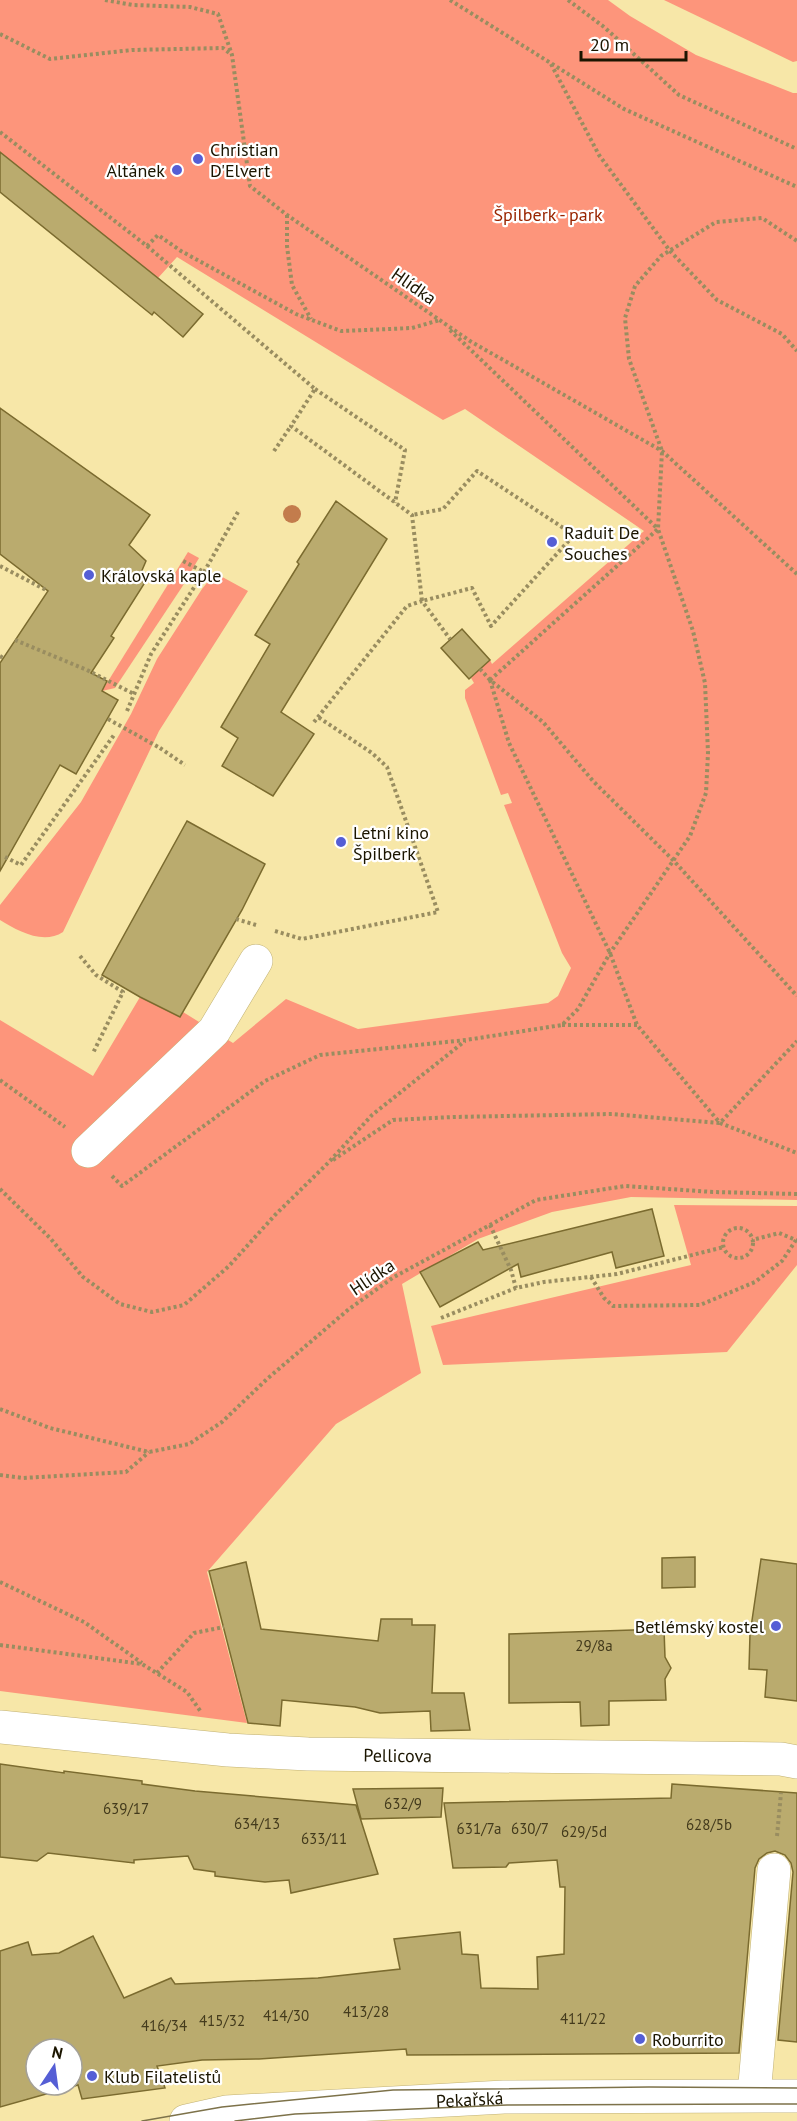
<svg xmlns="http://www.w3.org/2000/svg" width="797" height="2121" viewBox="0 0 797 2121" font-family="'PT Sans',sans-serif">
  <style>
    .green { fill: #fd957b }
    .building { fill: #baab6e; stroke: #7b6b2f; stroke-width: 1.5; fill-rule: evenodd }
    .lines { fill: none; stroke-linecap: round; stroke-linejoin: round }
    .minor-casing { stroke: #c1b174; stroke-width: 34 }
    .path { stroke: #998d60; stroke-width: 4; stroke-dasharray: 3 3; stroke-linecap: butt }
    .minor { stroke: #fff; stroke-width: 33 }
    .tram { stroke: #7d724a; stroke-width: 1.5 }
    .path-bridge { stroke: #998d60; stroke-width: 4; stroke-dasharray: 3 3; stroke-linecap: butt }
    .tree { fill: #c37c4c }
    .poi-dot { fill: #555ed5; stroke: #fff; stroke-width: 2 }
    .labels { text-anchor: middle; dominant-baseline: central; stroke-width: 4.5; stroke-linejoin: round; paint-order: stroke }
    .number-label { font-size: 15px; fill: #433a1c }
    .poi-label { font-size: 18px; fill: #1b1500; stroke: #fff; text-anchor: start }
    .park-label { font-size: 18px; fill: #992500; stroke: #fff }
    .street-label { font-size: 18px; fill: #1b1500; stroke: #fff }
  </style>
  <rect width="100%" height="100%" fill="#f7e7a8"/>
  <!-- green -->
  <g class="green">
    <polygon points="0,0 608,0 630,16 696,55 793,93 797,93 797,1200 631,1197 552,1212 478,1239 402,1284 421,1373 336,1424 207,1572 247,1723 0,1691 0,1020 93,1076 140,997 180,1017 183,1012 233,1043 286,999 358,1029 548,1003 558,996 571,968 562,953 504,805 512,803 508,793 501,795 465,698 465,690 474,683 471,678 490,660 492,664 644,531 465,409 443,420 177,257 158,278 0,152"/>
    <polygon points="664,0 797,0 797,61 793,62"/>
    <polygon points="188,552 199,558 182,587 115,688 102,691"/>
    <path d="M215,573L248,591L159,731L63,932C43,945 18,931 0,920V905L81,802L131,714L157,659L202,589Z"/>
    <polygon points="674,1205 797,1206 797,1265 727,1352 443,1365 431,1326 691,1265"/>
  </g>
  <!-- building -->
  <g class="building">
    <polygon points="0,152 203,314 183,337 154,312 152,315 0,192"/>
    <polygon points="0,408 150,515 129,545 146,561 140,575 144,584 111,636 114,638 91,673 107,681 102,691 118,700 76,774 60,765 0,871 0,663 48,591 0,554"/>
    <polygon points="336,501 387,539 281,712 314,734 273,796 222,766 238,738 221,727 270,644 255,635 299,564 297,562"/>
    <polygon points="462,629 490,660 469,679 441,648"/>
    <polygon points="187,821 265,864 242,910 180,1017 140,997 102,975"/>
    <polygon points="652,1209 664,1256 616,1268 612,1252 521,1277 518,1264 440,1307 420,1272 478,1242 483,1250"/>
    <polygon points="695,1557 695,1587 662,1588 662,1558"/>
    <polygon points="761,1559 797,1564 797,1701 765,1697 767,1670 749,1669 750,1634"/>
    <polygon points="246,1562 261,1629 378,1641 381,1619 412,1619 412,1625 435,1625 432,1693 464,1693 470,1730 431,1731 430,1711 380,1713 355,1707 282,1700 280,1726 248,1723 209,1571"/>
    <polygon points="664,1629 665,1657 671,1668 665,1679 666,1700 609,1701 609,1725 581,1726 580,1702 509,1703 509,1634"/>
    <polygon points="0,1764 64,1773 64,1771 142,1781 142,1784 195,1791 356,1805 378,1874 291,1893 289,1880 265,1882 215,1876 215,1872 194,1869 188,1856 134,1860 134,1863 48,1853 37,1861 0,1857"/>
    <path d="M672,1784L797,1793V2042L778,2040L793,1872L791,1863L785,1855L775,1851L767,1853L759,1859L755,1868L739,2053L407,2055L406,2049L259,2059L202,2060L157,2066L165,2088L82,2099L78,2085L0,2107V1951L28,1942L32,1955L59,1953L93,1936L124,1998L171,1978L175,1984L318,1978L400,1969L394,1939L460,1932L462,1954L478,1955L481,1988L538,1989L537,1957L564,1954L565,1887H560L557,1860L509,1863L506,1867L453,1868L444,1803L671,1798ZM36,2049H72V2085H36Z"/>
    <polygon points="443,1788 441,1817 361,1819 353,1789"/>
  </g>
  <g class="lines">
    <defs>
      <g id="minor">
        <polyline points="88,1151 214,1031 256,961"/>
        <path id="s1" d="M0,1727L228,1750L308,1754L781,1759L797,1762"/>
        <polyline points="754,2095 774,1870"/>
        <path id="s2" d="M186,2121L226,2112L504,2097L797,2096"/>
      </g>
    </defs>
    <!-- minor casing -->
    <use href="#minor" class="minor-casing"/>
    <!-- path -->
    <g class="path">
      <polyline points="105,0 133,5 190,7 218,14 232,55 250,186 287,215 470,341 662,451 797,574"/>
      <polyline points="450,0 624,109 797,187"/>
      <polyline points="568,0 604,27 679,95 797,149"/>
      <polyline points="0,34 50,59 132,50 223,48 232,55"/>
      <polyline points="551,64 599,155 670,251 717,300 782,334 797,351"/>
      <polyline points="0,132 147,246 158,235 181,251 296,314 341,331 412,328 440,320"/>
      <polyline points="287,215 287,246 292,285 311,319"/>
      <polyline points="147,246 315,389 291,426 412,515 422,601 472,588 491,626 574,535 477,471 443,509 412,515"/>
      <polyline points="450,330 658,529"/>
      <polyline points="315,389 405,450 395,503"/>
      <polyline points="274,451 291,426"/>
      <polyline points="0,566 48,591"/>
      <polyline points="204,572 238,512"/>
      <polyline points="15,640 87,670 134,694"/>
      <polyline points="0,656 3,658"/>
      <polyline points="480,669 490,680 543,722 593,781 673,860 797,996"/>
      <polyline points="490,680 509,743 610,953 637,1025 720,1123 797,1153"/>
      <polyline points="490,680 658,529"/>
      <polyline points="127,711 151,654 204,572 183,561"/>
      <polyline points="314,722 407,606 422,601 450,639"/>
      <polyline points="160,748 185,765"/>
      <polyline points="5,857 21,865 114,735"/>
      <polyline points="236,919 256,925"/>
      <polyline points="275,931 302,939 438,912 387,767 372,753 318,717"/>
      <polyline points="80,956 96,975 123,992 93,1053"/>
      <polyline points="562,1025 637,1025"/>
      <polyline points="0,1080 65,1127"/>
      <polyline points="333,1160 393,1120 453,1117 612,1114 720,1123 797,1041"/>
      <polyline points="112,1176 122,1186 265,1081 320,1055 466,1040 562,1025 578,1009 610,953 690,836 706,793 708,753 705,683 693,631 658,529 662,451 629,359 625,318 635,286 661,256 716,222 762,218 797,241"/>
      <polyline points="0,1189 50,1238 83,1277 120,1304 152,1312 184,1305 229,1266 275,1215 328,1163 372,1115 465,1041"/>
      <polyline points="490,1225 511,1270 516,1288"/>
      <circle cx="738" cy="1243" r="15"/>
      <polyline points="591,1277 604,1298 613,1306 700,1305 755,1282 782,1261 796,1240 779,1233 752,1240"/>
      <polyline points="441,1318 516,1288 544,1282 617,1274 724,1247"/>
      <polyline points="0,1409 50,1428 149,1452 189,1444 222,1422 267,1379 349,1309 394,1277 536,1200 625,1186 713,1192 797,1194"/>
      <polyline points="0,1475 23,1478 126,1472 149,1452"/>
      <polyline points="0,1582 84,1622 142,1663"/>
      <polyline points="0,1645 142,1664 187,1692 201,1712"/>
      <polyline points="157,1673 194,1633 224,1627"/>
      <polyline points="777,1836 781,1793"/>
    </g>
    <!-- minor -->
    <use href="#minor" class="minor"/>
    <!-- tram -->
    <g class="tram">
      <polyline points="142,2121 222,2107 393,2090 649,2087 797,2088"/>
      <polyline points="235,2121 295,2114 507,2105 797,2104"/>
    </g>
    <!-- path-bridge -->
    <polyline class="path-bridge" points="108,719 160,748"/>
  </g>
  <!-- trees -->
  <circle class="tree" cx="292" cy="514" r="9"/>
  <!-- markers -->
  <g class="poi-dot">
    <circle cx="198" cy="159" r="6"/>
    <circle cx="177" cy="170" r="6"/>
    <circle cx="552" cy="542" r="6"/>
    <circle cx="89" cy="575" r="6"/>
    <circle cx="341" cy="842" r="6"/>
    <circle cx="776" cy="1626" r="6"/>
    <circle cx="640" cy="2039" r="6"/>
    <circle cx="92" cy="2076" r="6"/>
  </g>
  <g class="labels">
    <!-- number labels -->
    <g class="number-label">
      <text x="594" y="1645">29/8a</text>
      <text x="403" y="1803">632/9</text>
      <text x="126" y="1808">639/17</text>
      <text x="257" y="1823">634/13</text>
      <text x="709" y="1824">628/5b</text>
      <text x="479" y="1828">631/7a</text>
      <text x="530" y="1828">630/7</text>
      <text x="584" y="1831">629/5d</text>
      <text x="324" y="1838">633/11</text>
      <text x="366" y="2011">413/28</text>
      <text x="286" y="2015">414/30</text>
      <text x="583" y="2018">411/22</text>
      <text x="222" y="2020">415/32</text>
      <text x="164" y="2025">416/34</text>
    </g>
    <!-- poi labels -->
    <g class="poi-label">
      <text x="210" y="149">Christian<tspan x="210" dy="21">D'Elvert</tspan></text>
      <text x="165" y="170" text-anchor="end">Altánek</text>
      <text x="564" y="532">Raduit De<tspan x="564" dy="21">Souches</tspan></text>
      <text x="101" y="575">Královská kaple</text>
      <text x="353" y="832">Letní kino<tspan x="353" dy="21">Špilberk</tspan></text>
      <text x="764" y="1626" text-anchor="end">Betlémský kostel</text>
      <text x="652" y="2039">Roburrito</text>
      <text x="104" y="2076">Klub Filatelistů</text>
    </g>
    <!-- park labels -->
    <g class="park-label">
      <text x="548" y="214">Špilberk - park</text>
    </g>
    <!-- street labels -->
    <g class="street-label">
      <text transform="translate(414 286) rotate(35)">Hlídka</text>
      <text transform="translate(372 1277) rotate(-34)">Hlídka</text>
      <text stroke="none"><textPath href="#s1" startOffset="399">Pellicova</textPath></text>
      <text stroke="none"><textPath href="#s2" startOffset="285">Pekařská</textPath></text>
    </g>
  </g>
  <!-- north arrow -->
  <g transform="translate(54 2067) rotate(13)"><circle r="28" fill="#ffffff" stroke="#a4a199" stroke-width="1.5"/>
  <path d="M0-4.5L10 22L0 15L-10 22Z" fill="#555ed5"/>
  <text y="-9" font-size="16" font-weight="bold" text-anchor="middle" fill="#1b1500">N</text>
  </g>
  <!-- scale -->
  <path d="M581 51v9h105v-9" fill="none" stroke="#1b1500" stroke-width="3"/>
  <text x="590" y="51" font-size="18" fill="#1b1500" stroke="#ffffff" stroke-width="4.5" paint-order="stroke">20 m</text>
</svg>
